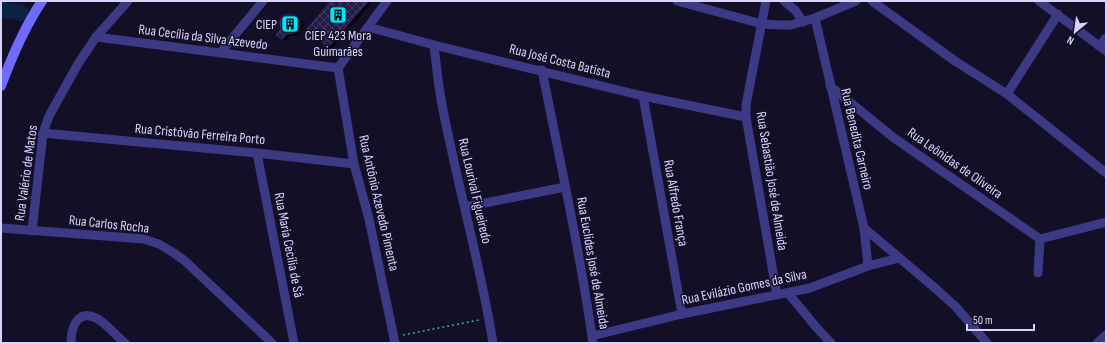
<svg xmlns="http://www.w3.org/2000/svg" width="1107" height="344" viewBox="0 0 1107 344" font-family="'Sofia Sans Condensed',sans-serif">
  <style>
    .lines { fill: none; stroke-linecap: round; stroke-linejoin: round }
    .river { stroke: #0c2248; stroke-width: 16 }
    .building { fill: url(#building-cross-hatch); stroke: #3b2d73; filter: url(#shadow) }
    .path { stroke: #2fb8b0; stroke-width: 1.5; stroke-dasharray: 2 3; stroke-linecap: butt }
    .minor { stroke: #3d3a85; stroke-width: 9 }
    .secondary { stroke: #6f6bff; stroke-width: 10 }
    .labels { text-anchor: middle; dominant-baseline: central; stroke-width: 3; stroke-linejoin: round; paint-order: stroke }
    .poi-label { font-size: 14px; fill: #d9d4ff; stroke: #130f26; text-anchor: end }
    .street-label { font-size: 14px; fill: #d9d4ff; stroke: #130f26 }
  </style>
  <defs>
    <pattern id="building-cross-hatch" width="8" height="8" patternUnits="userSpaceOnUse"><rect width="8" height="8" fill="#241b47"/><path d="M0 0l8 8M0 8l8-8" fill="none" stroke="#433b63"/></pattern>
    <filter id="shadow"><feDropShadow dx="3.5" dy="2" stdDeviation="0" flood-color="#0009"/></filter>
  </defs>
  <rect width="100%" height="100%" fill="#130f26"/>
  <g class="lines">
    <!-- river -->
    <polyline class="river" points="1,9 21,13"/>
  </g>
  <!-- building -->
  <g class="building">
    <polygon points="331,1 368,1 328,47 307,29"/>
    <polygon points="284,15 293,15 299,19 299,28 293,33 286,34 282,39 276,35 281,29 280,21"/>
  </g>
  <g class="lines">
    <!-- path -->
    <polyline class="path" points="403,335 479,320"/>
    <!-- minor -->
    <g class="minor">
      <polyline points="677,1 762,24 780,25 791,25 815,18 856,1"/>
      <polyline points="766,1 746,105 746,117 777,295"/>
      <polyline points="784,1 795,10 803,22"/>
      <polyline points="872,1 955,61 1007,94 1106,173"/>
      <polyline points="1039,1 1106,51"/>
      <polyline points="815,18 864,228 868,266"/>
      <polyline points="368,27 434,45 643,96 746,117"/>
      <polyline points="96,37 338,68 387,1"/>
      <path d="M434,45C436,63 438,82 441,99C456,181 480,261 493,343"/>
      <polyline points="1099,46 1106,38"/>
      <polyline points="221,52 263,1"/>
      <polyline points="338,68 354,164 369,219 395,343"/>
      <path d="M542,70C560,161 580,252 593,343"/>
      <polyline points="830,86 894,138 1040,239 1038,273"/>
      <polyline points="1007,94 1058,14"/>
      <polyline points="643,96 682,314"/>
      <polyline points="43,133 257,153 354,164"/>
      <polyline points="257,153 294,343"/>
      <polyline points="465,207 565,187"/>
      <polyline points="1,228 131,238 143,239 159,244 174,253 185,261 272,343"/>
      <polyline points="864,228 935,288 956,307 987,343"/>
      <polyline points="32,231 43,133 49,116 78,64 96,37 128,1"/>
      <polyline points="1040,239 1106,222"/>
      <polyline points="788,293 816,327 831,343"/>
      <polyline points="592,336 682,314 810,288 868,266 899,258"/>
      <path d="M71,343C71,328 77,309 96,318C104,321 117,337 125,343"/>
      <polyline points="1097,343 1106,335"/>
    </g>
    <!-- secondary -->
    <path class="secondary" d="M1,86C12,56 24,28 42,1"/>
  </g>
  <!-- icons -->
  <defs>
    <symbol id="building-square" viewBox="-11 -11 22 22"><rect x="-9" y="-9" width="18" height="18" rx="4" fill="#00e5ff" stroke="#130f26"/><path d="M-4-6H4V6H1V3H-1V6H-4ZM-2.5-4.3h1.7v1.8h-1.7ZM.8-4.3h1.7v1.8H.8ZM-2.5-1h1.7V.8h-1.7ZM.8-1h1.7V.8H.8Z" fill="#111"/></symbol>
  </defs>
  <g fill-rule="evenodd">
    <use href="#building-square" x="328" y="5" width="20" height="20"/>
    <use href="#building-square" x="280" y="14" width="20" height="20"/>
  </g>
  <g class="labels">
    <!-- poi labels -->
    <g class="poi-label">
      <text x="277" y="24">CIEP</text>
      <text x="338" y="35" text-anchor="middle">CIEP 423 Mora<tspan x="338" dy="16">Guimarães</tspan></text>
    </g>
    <!-- street labels -->
    <g class="street-label">
      <text transform="translate(203 37) rotate(7)">Rua Cecília da Silva Azevedo</text>
      <text transform="translate(560 61) rotate(14)">Rua José Costa Batista</text>
      <text transform="translate(200 134) rotate(5)">Rua Cristóvão Ferreira Porto</text>
      <text transform="translate(857 139) rotate(77)">Rua Benedita Carneiro</text>
      <text transform="translate(955 163) rotate(35)">Rua Leônidas de Oliveira</text>
      <text transform="translate(26 173) rotate(-82)">Rua Valério de Matos</text>
      <text transform="translate(772 181) rotate(81)">Rua Sebastião José de Almeida</text>
      <text transform="translate(475 191) rotate(77)">Rua Lourival Figueiredo</text>
      <text transform="translate(379 203) rotate(77)">Rua Antônio Azevedo Pimenta</text>
      <text transform="translate(676 203) rotate(80)">Rua Alfredo França</text>
      <text transform="translate(109 224) rotate(6)">Rua Carlos Rocha</text>
      <text transform="translate(289 245) rotate(79)">Rua Maria Cecília de Sá</text>
      <text transform="translate(593 263) rotate(80)">Rua Euclides José de Almeida</text>
      <text transform="translate(744 287) rotate(-12)">Rua Evilázio Gomes da Silva</text>
    </g>
  </g>
  <!-- border -->
  <rect width="1107" height="344" fill="none" stroke="#d9d4ff" stroke-width="4"/>
  <!-- north arrow -->
  <g transform="translate(1075 32) rotate(209)" stroke="#130f26" stroke-width="3" paint-order="stroke">
  <path d="M0-3L7 15L0 10L-7 15Z" fill="#d9d4ff"/>
  <text y="-6" font-size="11" font-weight="bold" text-anchor="middle" fill="#d9d4ff">N</text>
  </g>
  <!-- scale -->
  <path d="M967 324v6h67v-6" fill="none" stroke="#d9d4ff" stroke-width="2"/>
  <text x="973" y="324" font-size="12" fill="#d9d4ff" stroke="#130f26" stroke-width="3" paint-order="stroke">50 m</text>
</svg>
